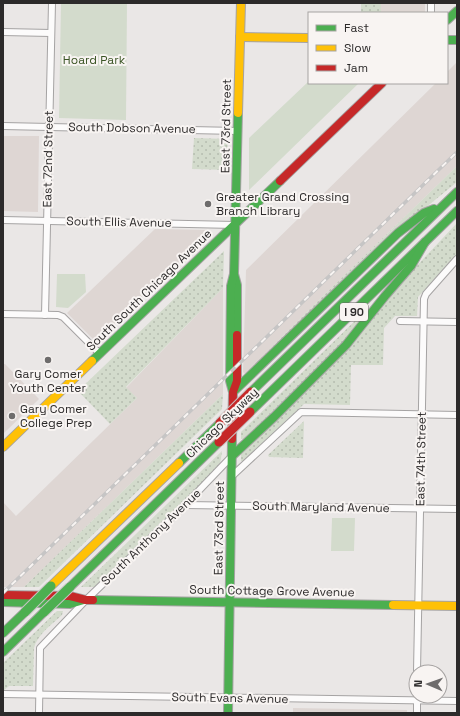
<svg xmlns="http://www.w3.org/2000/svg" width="460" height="716" viewBox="0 0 460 716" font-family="'Space Grotesk',sans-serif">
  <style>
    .built { fill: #ded6d3 }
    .grass { fill: url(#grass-dots) }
    .park { fill: #d3dbcc }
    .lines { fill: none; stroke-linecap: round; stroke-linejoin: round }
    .street-casing { stroke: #a5a3a3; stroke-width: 8 }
    .fast-casing { stroke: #a5a3a3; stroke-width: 10 }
    .slow-casing { stroke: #a5a3a3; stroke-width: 10 }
    .jam-casing { stroke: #a5a3a3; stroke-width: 10 }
    .street { stroke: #fcfbfb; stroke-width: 6 }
    .fast { stroke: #4caf50; stroke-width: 8 }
    .slow { stroke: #ffc107; stroke-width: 8 }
    .jam { stroke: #c62828; stroke-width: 8 }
    .rail-casing { stroke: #c6c5c5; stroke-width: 3.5 }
    .rail { stroke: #f8f4f2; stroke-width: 2; stroke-dasharray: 6; stroke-linecap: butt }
    .fast-bridge-casing { stroke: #c6c4c4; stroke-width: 11; stroke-linecap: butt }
    .jam-bridge-casing { stroke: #c6c4c4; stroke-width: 11; stroke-linecap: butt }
    .fast-bridge { stroke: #4caf50; stroke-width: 9 }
    .jam-bridge { stroke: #c62828; stroke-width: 9 }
    .poi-dot { fill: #6e6c6c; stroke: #f8f4f2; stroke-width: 1.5 }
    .labels { text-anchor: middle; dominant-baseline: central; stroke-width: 4; stroke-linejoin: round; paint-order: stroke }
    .shield { fill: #f8f4f2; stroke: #696766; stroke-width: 1 }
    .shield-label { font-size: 11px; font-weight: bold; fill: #2c2a2a }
    .park-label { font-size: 12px; fill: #3a5424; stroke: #f8f4f2 }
    .street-label { font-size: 12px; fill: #2c2a2a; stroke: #f8f4f2 }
    .poi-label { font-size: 12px; fill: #2c2a2a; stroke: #f8f4f2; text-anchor: start }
  </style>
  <defs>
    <pattern id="grass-dots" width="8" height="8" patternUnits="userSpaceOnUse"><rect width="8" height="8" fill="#d3dbcc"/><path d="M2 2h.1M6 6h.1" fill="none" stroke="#b5bcaf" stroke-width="1.8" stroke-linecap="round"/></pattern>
  </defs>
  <rect width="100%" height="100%" fill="#eae7e6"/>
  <!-- built -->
  <g class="built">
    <rect x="381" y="3" width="44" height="10"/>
    <polygon points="457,62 457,166 315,304 245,374 243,372 246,270 436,83 447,83 447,72"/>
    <polygon points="3,136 39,136 38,212 3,211"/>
    <polygon points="155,229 208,230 210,232 96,342 67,313"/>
    <polygon points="223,288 223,394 24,587 3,587 3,502 16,516 137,398 126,388"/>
    <polygon points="3,364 5,364 39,399 3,434"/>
    <polygon points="293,708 407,710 407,713 293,713"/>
  </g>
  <!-- grass -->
  <g class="grass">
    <rect x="361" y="3" width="20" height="10"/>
    <polygon points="194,138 228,139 227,170 192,169"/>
    <polygon points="457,166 457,182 419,213 245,374 315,304"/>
    <polygon points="457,223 457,254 418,297 417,316 395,316 384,328 383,365 351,365 350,405 304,404 245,461 241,461 241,453"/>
    <polygon points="224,251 223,288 126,387 137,398 110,424 78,391"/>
    <polygon points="362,314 364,317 349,337 244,439 241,439 241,432"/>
    <polygon points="223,394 222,409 39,587 24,587"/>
    <polygon points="304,421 303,458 269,457 268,455"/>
    <polygon points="222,451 220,465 95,587 81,587"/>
    <path d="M57,611H63L62,615C52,624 37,635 34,648L33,686H9L3,691V663Z"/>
  </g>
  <!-- park -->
  <g class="park">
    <polygon points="61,3 127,3 126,120 59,118"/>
    <polygon points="309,81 309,83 359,83 249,190 249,138"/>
    <polygon points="57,274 85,274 86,292 68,308 56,307"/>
    <polygon points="332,518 355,518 354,551 331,551"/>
  </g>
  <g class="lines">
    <defs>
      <g id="street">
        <polyline points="431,13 431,3"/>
        <polyline points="3,32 51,33"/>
        <polyline points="3,126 237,131"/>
        <polyline points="3,220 235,225"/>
        <polyline points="3,314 58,315 63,317 100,354"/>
        <polyline points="45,315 52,3"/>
        <polyline points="400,321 457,322"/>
        <polyline points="232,476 301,412 457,415"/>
        <polyline points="185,505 457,509"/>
        <polyline points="417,672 424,299 426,294 457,259"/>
        <polyline points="3,694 457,701"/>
        <polyline points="39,713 40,648 86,600 185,505 232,456"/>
        <polyline points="417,713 417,696"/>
      </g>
      <g id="fast">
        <polyline points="447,20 457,11"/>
        <polyline points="447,40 457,40"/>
        <polyline points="234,274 237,285 237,335"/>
        <polyline points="92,361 280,181"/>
        <polyline points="233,392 230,381 231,286 234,274 238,113"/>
        <polyline points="233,392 398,233 424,213 434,209"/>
        <polyline points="251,392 457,192"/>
        <polyline points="250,412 457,211"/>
        <polyline points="232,456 274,417 346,345 385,296 411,266 425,242"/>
        <polyline points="179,463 220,423"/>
        <polyline points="70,587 219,442"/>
        <polyline points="93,600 393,605"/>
        <polyline points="3,602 70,604 84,600"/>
        <polyline points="3,633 25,612"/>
        <polyline points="3,652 44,612"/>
        <polyline points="228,713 232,439"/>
      </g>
      <g id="slow">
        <polyline points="240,37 309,38"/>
        <polyline points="238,113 241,3"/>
        <polyline points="3,447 92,361"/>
        <polyline points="51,586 179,463"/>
        <polyline points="393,605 457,606"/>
      </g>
      <g id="jam">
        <polyline points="280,181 382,83"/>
        <polyline points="232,439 233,392 237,381 237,335"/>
        <polyline points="3,595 70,596 86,600 93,600"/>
      </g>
    </defs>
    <!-- street casing -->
    <use href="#street" class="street-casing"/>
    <!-- fast casing -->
    <use href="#fast" class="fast-casing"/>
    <!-- slow casing -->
    <use href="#slow" class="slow-casing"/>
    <!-- jam casing -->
    <use href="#jam" class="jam-casing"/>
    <!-- street -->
    <use href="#street" class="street"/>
    <!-- fast -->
    <use href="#fast" class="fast"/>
    <!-- slow -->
    <use href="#slow" class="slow"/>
    <!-- jam -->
    <use href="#jam" class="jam"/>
    <defs>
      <polyline id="rail" points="3,593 457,152"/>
    </defs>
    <!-- rail casing -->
    <use href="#rail" class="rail-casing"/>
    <!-- rail -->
    <use href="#rail" class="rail"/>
    <defs>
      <g id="fast-bridge">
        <polyline points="25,612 51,586"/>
        <polyline points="44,612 70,587"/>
      </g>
      <g id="jam-bridge">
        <polyline points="220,423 251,392"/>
        <polyline points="219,442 250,412"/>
      </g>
    </defs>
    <!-- fast-bridge casing -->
    <use href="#fast-bridge" class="fast-bridge-casing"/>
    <!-- jam-bridge casing -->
    <use href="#jam-bridge" class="jam-bridge-casing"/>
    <!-- fast-bridge -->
    <use href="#fast-bridge" class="fast-bridge"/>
    <!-- jam-bridge -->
    <use href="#jam-bridge" class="jam-bridge"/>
  </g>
  <!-- markers -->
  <g class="poi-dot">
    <circle cx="208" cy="204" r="4"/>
    <circle cx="48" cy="360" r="4"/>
    <circle cx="12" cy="416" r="4"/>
  </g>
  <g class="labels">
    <!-- shield labels -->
    <rect class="shield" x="340" y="303" width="28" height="18" rx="3"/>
    <g class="shield-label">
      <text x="354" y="312">I 90</text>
    </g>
    <!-- park labels -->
    <g class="park-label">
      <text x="94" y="60">Hoard Park</text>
    </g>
    <!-- street labels -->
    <g class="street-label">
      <text transform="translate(226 126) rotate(-89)">East 73rd Street</text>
      <text transform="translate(132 128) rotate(1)">South Dobson Avenue</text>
      <text transform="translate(48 159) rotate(-89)">East 72nd Street</text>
      <text transform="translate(119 222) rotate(1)">South Ellis Avenue</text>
      <text transform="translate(149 290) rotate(-44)">South South Chicago Avenue</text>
      <text transform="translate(222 423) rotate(-44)">Chicago Skyway</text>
      <text transform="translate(421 459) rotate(-89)">East 74th Street</text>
      <text transform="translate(321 507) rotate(1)">South Maryland Avenue</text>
      <text transform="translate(219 528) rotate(-89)">East 73rd Street</text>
      <text transform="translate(151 537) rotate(-44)">South Anthony Avenue</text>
      <text transform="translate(272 591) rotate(1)">South Cottage Grove Avenue</text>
      <text transform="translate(230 698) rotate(1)">South Evans Avenue</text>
    </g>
    <!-- poi labels -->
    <g class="poi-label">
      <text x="216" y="197">Greater Grand Crossing<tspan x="216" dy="14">Branch Library</tspan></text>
      <text x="48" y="374" text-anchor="middle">Gary Comer<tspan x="48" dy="14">Youth Center</tspan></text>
      <text x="20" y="409">Gary Comer<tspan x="20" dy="14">College Prep</tspan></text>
    </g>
  </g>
  <!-- border -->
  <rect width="460" height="716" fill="none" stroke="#2c2a2a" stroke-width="8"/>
  <!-- legend -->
  <rect x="308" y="12" width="140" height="72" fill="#f8f4f2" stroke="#a6a3a2"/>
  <rect x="316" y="25" width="20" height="6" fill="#4caf50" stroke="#a6a3a2"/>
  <text x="344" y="32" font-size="12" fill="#2c2a2a">Fast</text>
  <rect x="316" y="45" width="20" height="6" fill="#ffc107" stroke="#a6a3a2"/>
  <text x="344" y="52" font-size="12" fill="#2c2a2a">Slow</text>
  <rect x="316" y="65" width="20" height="6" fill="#c62828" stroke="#a6a3a2"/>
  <text x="344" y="72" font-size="12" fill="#2c2a2a">Jam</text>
  <!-- north arrow -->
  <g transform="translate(428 684) rotate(272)"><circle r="19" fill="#f8f4f2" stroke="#a6a3a2"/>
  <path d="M0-3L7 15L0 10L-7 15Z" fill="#6e6c6c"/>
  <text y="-6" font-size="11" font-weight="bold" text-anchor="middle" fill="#2c2a2a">N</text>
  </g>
</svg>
